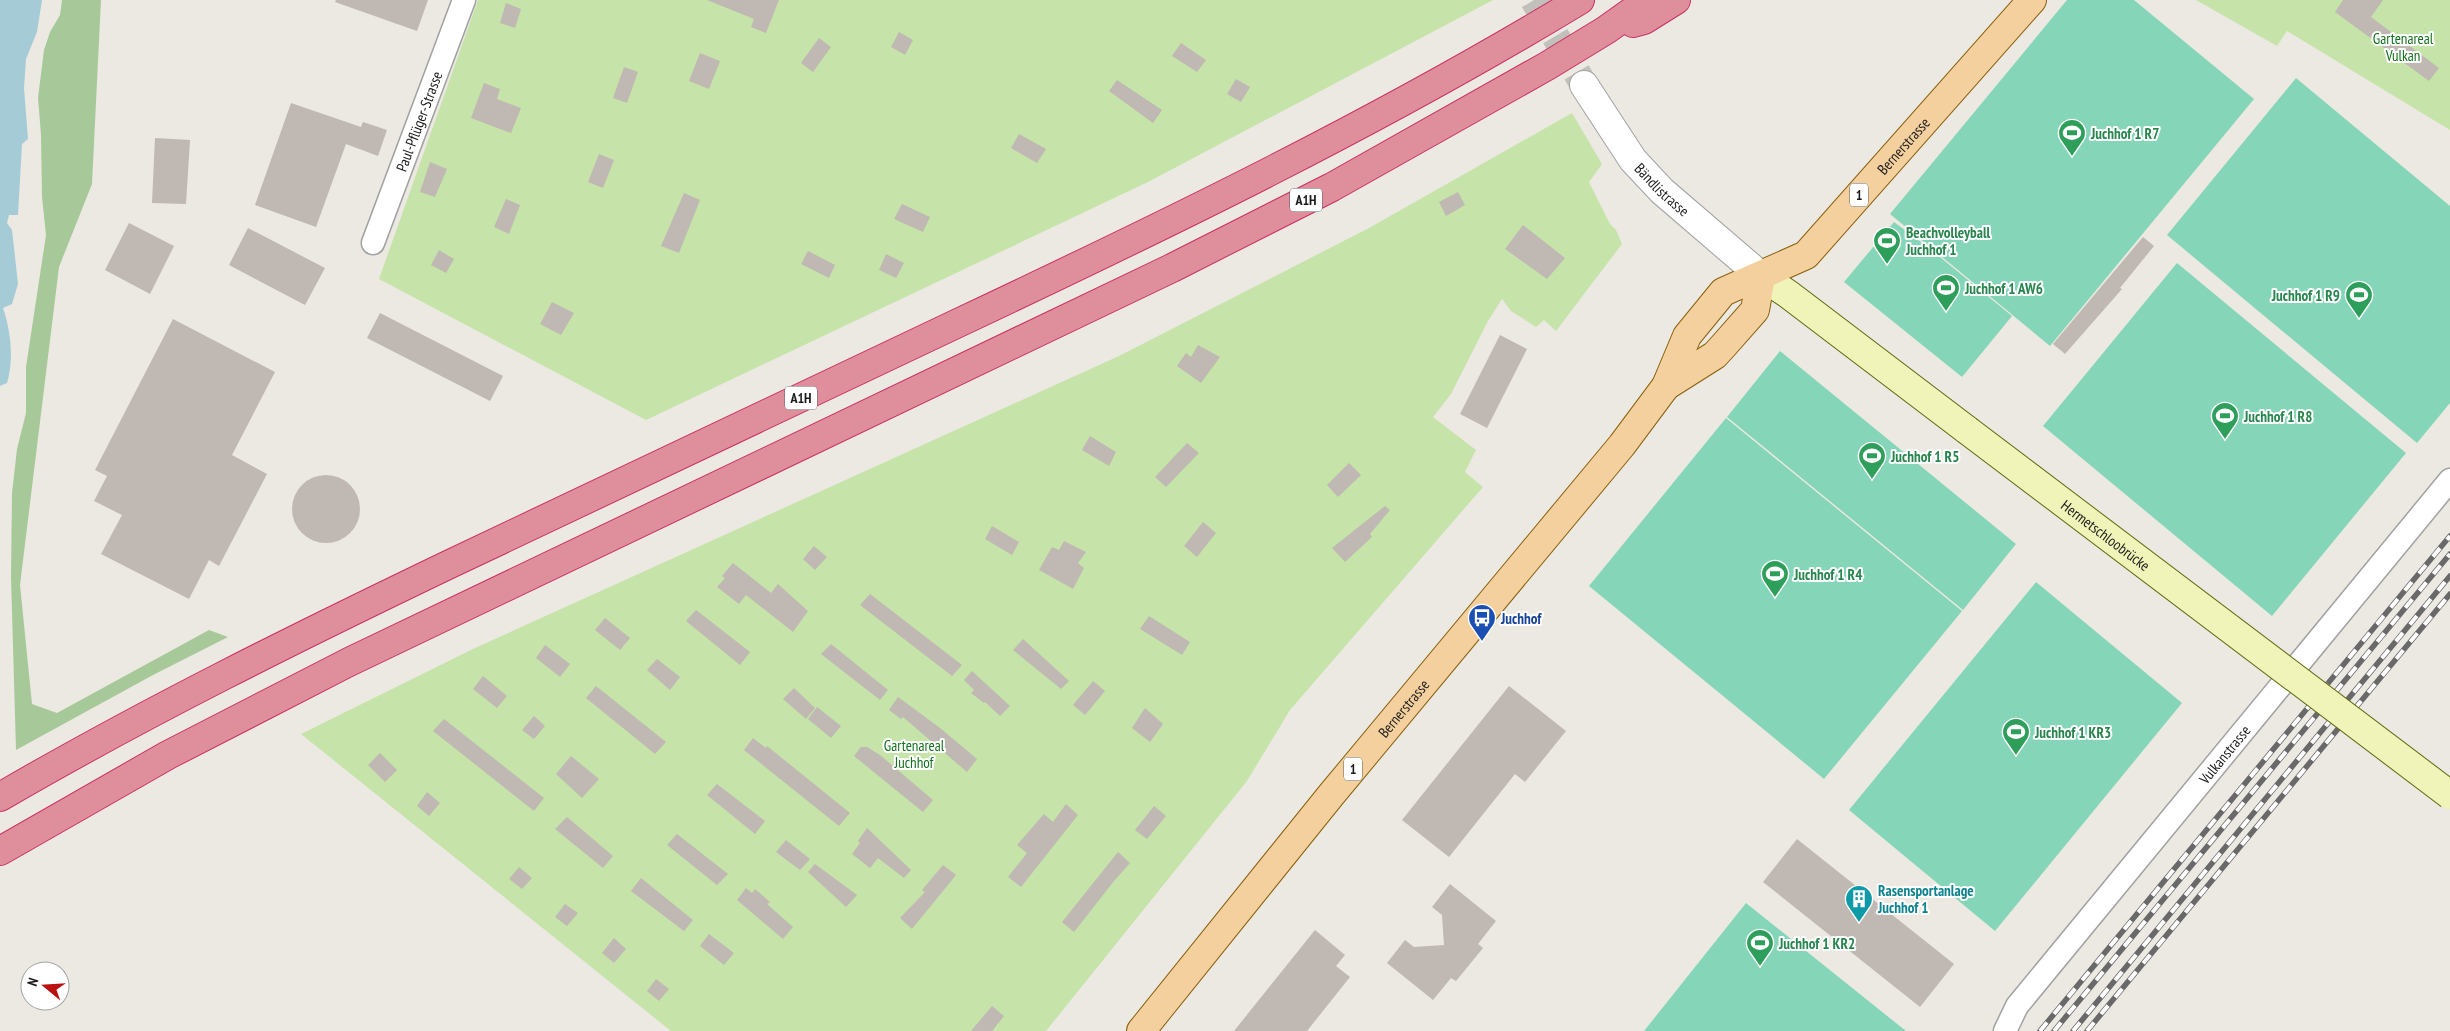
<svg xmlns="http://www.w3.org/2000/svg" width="2450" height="1031" viewBox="0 0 2450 1031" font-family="'PT Sans Narrow',sans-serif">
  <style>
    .grass { fill: #c6e3aa }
    .forest { fill: #a7c999 }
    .pitch { fill: #85d6b8 }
    .water { fill: #a5cbd7 }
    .building { fill: #c0b8b2 }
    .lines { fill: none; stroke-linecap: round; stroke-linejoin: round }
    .tertiary-tunnel { stroke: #c2c0ba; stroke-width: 28; stroke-dasharray: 28 14; stroke-linecap: butt }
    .minor-casing { stroke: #a2a2a2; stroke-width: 25 }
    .tertiary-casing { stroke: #a2a2a2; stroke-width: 30 }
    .secondary-casing { stroke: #5d680c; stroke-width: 30 }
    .primary-casing { stroke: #88600b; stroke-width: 30 }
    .motorway-casing { stroke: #c93063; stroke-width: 30 }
    .minor { stroke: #fff; stroke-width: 22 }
    .tertiary { stroke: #fff; stroke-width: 28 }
    .secondary { stroke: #f0f4b8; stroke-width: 28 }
    .primary { stroke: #f4d09f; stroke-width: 28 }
    .motorway { stroke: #df8e9c; stroke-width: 28 }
    .rail-casing { stroke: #696969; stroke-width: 5.5 }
    .rail { stroke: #fff; stroke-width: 4; stroke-dasharray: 11; stroke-linecap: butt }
    .secondary-bridge-casing { stroke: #5d680c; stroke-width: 30; stroke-linecap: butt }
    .secondary-bridge { stroke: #f0f4b8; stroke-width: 28 }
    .labels { text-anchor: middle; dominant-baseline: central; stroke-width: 4; stroke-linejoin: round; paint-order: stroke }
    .shield { fill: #fff; stroke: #5f5f5f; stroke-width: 1 }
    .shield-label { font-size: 14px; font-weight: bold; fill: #1b1b1b }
    .park-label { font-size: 15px; fill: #13701c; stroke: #fff }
    .street-label { font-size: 15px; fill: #1b1b1b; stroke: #fff }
    .leisure-label { font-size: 15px; font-weight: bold; fill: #27864d; stroke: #fff; text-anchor: start }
    .transit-label { font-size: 15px; font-weight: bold; fill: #164399; stroke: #fff; text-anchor: start }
    .culture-label { font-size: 15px; font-weight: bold; fill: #0d838f; stroke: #fff; text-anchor: start }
  </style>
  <rect width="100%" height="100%" fill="#ece9e2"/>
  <!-- grass -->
  <g class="grass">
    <polygon points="478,0 1493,0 1148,182 646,420 379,279"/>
    <polygon points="2196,0 2450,0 2450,130 2287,31 2277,46"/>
    <polygon points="1572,113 1602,164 1589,182 1610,224 1616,230 1622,244 1556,331 1544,320 1536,327 1511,311 1502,299 1488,321 1451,394 1433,417 1476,450 1465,472 1483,487 1290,710 1247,781 1046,1031 671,1031 301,734 475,648 1119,356 1369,228"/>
  </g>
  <!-- forest -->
  <polygon class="forest" points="62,0 101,0 92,184 59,267 20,585 32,704 57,713 209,630 228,637 153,675 16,750 11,577 12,493 17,449 26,413 26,367 46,235 42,197 41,135 38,98 44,50 50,32 60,15"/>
  <!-- pitch -->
  <g class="pitch">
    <polygon points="2067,0 2134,0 2254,99 2050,346 1890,214"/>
    <polygon points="2296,78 2450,206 2450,403 2417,443 2167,235"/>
    <polygon points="1894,222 1929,248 2012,316 1962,377 1844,282"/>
    <polygon points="2177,263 2406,453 2272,616 2043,426"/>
    <polygon points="1780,351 2016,544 1963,610 1727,417"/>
    <polygon points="1726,418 1962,611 1824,779 1589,586"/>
    <polygon points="2036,582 2182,703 1995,931 1849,810"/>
    <polygon points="1746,903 1906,1031 1644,1031"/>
  </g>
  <!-- water -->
  <path class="water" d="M0,0H42L37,32L26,59L24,88L28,139L22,144L18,215H9L7,223L12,230L18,284L12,304L3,308C11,331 14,360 7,383L0,386Z"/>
  <!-- building -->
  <g class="building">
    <polygon points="336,0 428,0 417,31 335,2"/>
    <polygon points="707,0 779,0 766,33 751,27 754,19"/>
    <polygon points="2343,0 2383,0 2371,17 2439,68 2429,81 2335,12"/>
    <polygon points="506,3 521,9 515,28 500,23"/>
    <polygon points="899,32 913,40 905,55 891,47"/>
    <polygon points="819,38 831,47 813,72 801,63"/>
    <polygon points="1181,43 1206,60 1197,72 1172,56"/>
    <polygon points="700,53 720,61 709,89 689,81"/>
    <polygon points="624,67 638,72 627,103 613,98"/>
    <polygon points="1236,79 1250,87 1241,102 1227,94"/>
    <polygon points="1117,80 1162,110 1153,123 1109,91"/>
    <polygon points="484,83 500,89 497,99 521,108 511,133 471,118"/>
    <polygon points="291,103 361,127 363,122 387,130 378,156 346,144 316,227 255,205"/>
    <polygon points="1019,134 1046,149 1037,163 1011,148"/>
    <polygon points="155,138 190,140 186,204 152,203"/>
    <polygon points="599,154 614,160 603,188 588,182"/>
    <polygon points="430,162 447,169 435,197 420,192"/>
    <polygon points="1458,192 1465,205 1446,216 1439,202"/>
    <polygon points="684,193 700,200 679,253 661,246"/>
    <polygon points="506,199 520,205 509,234 494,227"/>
    <polygon points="902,204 930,217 923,232 894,219"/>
    <polygon points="129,223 174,246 150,294 105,270"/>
    <polygon points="1523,225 1565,258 1547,279 1505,249"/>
    <polygon points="248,228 325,268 305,305 229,265"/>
    <polygon points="2143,237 2154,246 2120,288 2122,289 2065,354 2053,344"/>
    <polygon points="439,250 454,259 446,273 431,265"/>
    <polygon points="808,251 835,265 829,278 801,264"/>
    <polygon points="886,254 904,263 896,278 879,270"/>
    <polygon points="552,302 574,313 561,335 540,324"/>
    <polygon points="380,313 503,376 490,401 367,338"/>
    <polygon points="173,319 275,372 232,455 267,474 219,566 209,560 189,599 101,554 122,515 94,501 107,476 95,470"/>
    <polygon points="1500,335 1527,349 1487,428 1460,414"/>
    <polygon points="1198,345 1220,357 1201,383 1177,366 1186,353 1191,357"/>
    <polygon points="1090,436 1116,452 1109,466 1082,450"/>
    <polygon points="1187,443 1199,453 1166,487 1155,477"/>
    <polygon points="1349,463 1361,475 1338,497 1327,485"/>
    <circle cx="326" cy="509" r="34"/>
    <polygon points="1385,506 1390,510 1370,534 1372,537 1345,562 1332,548"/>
    <polygon points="1203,522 1216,533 1197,557 1184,546"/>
    <polygon points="992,526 1019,542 1012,555 985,539"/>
    <polygon points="1064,541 1086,552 1078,563 1084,568 1073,589 1039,570 1052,547 1059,550"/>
    <polygon points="814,546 827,557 815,570 803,559"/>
    <polygon points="733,563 771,593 778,584 808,611 793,632 746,595 739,604 717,587 725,578 722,576"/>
    <polygon points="870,594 962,665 952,676 860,605"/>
    <polygon points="696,610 750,652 740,665 686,621"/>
    <polygon points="1149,616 1190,642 1182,655 1140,629"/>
    <polygon points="605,618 630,638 620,650 595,630"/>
    <polygon points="1023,639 1069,681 1061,689 1013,650"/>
    <polygon points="831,644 888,690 880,700 821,654"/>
    <polygon points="545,645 570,664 560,677 536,658"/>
    <polygon points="657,659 680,677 670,690 647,670"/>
    <polygon points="972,671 1010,706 1000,716 985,702 984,703 971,693 974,690 964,680"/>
    <polygon points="483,676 507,696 497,708 473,689"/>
    <polygon points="1093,681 1105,691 1085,715 1073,705"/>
    <polygon points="596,686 666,742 655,754 586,698"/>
    <polygon points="1509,686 1566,731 1525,782 1515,774 1449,857 1402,820"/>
    <polygon points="794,688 815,708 806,719 783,699"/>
    <polygon points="898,697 940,728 977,759 967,772 903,717 901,719 889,710"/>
    <polygon points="817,707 841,726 831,738 808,719"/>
    <polygon points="1145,708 1163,724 1150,742 1132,728"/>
    <polygon points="534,716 545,726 534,739 522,730"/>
    <polygon points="444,719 544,798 534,811 433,731"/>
    <polygon points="753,738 766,748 767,746 850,813 839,826 744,750"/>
    <polygon points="861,747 867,747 880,755 933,800 923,812 854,756"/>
    <polygon points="380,753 397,770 385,782 368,765"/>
    <polygon points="571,756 599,779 582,798 556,774"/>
    <polygon points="717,784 765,821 755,834 707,795"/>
    <polygon points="427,792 440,803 429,816 417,806"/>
    <polygon points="1066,804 1078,815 1021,887 1008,877 1027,853 1017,845 1044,814 1053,822"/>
    <polygon points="1154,806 1166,816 1147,839 1135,830"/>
    <polygon points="567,817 613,856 603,868 555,829"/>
    <polygon points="867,828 911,870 904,878 878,858 870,868 852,854 860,843 858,841"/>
    <polygon points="677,834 728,874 717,885 667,845"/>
    <polygon points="1797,839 1954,964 1920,1007 1763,882"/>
    <polygon points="786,840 810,859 800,870 776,852"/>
    <polygon points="1118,852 1130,863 1114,881 1074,932 1062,922"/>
    <polygon points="815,864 857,895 846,907 808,872"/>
    <polygon points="943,865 956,875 912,929 900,918 925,892 922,890"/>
    <polygon points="519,867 532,878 522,889 509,879"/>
    <polygon points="641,878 693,920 684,931 631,891"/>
    <polygon points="1450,884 1496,921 1478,944 1483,948 1456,981 1451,978 1433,1000 1387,963 1405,940 1414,947 1444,945 1442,915 1432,907"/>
    <polygon points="746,888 752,893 755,889 770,902 767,904 793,927 783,939 737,900"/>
    <polygon points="565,904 578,913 567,926 555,917"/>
    <polygon points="1315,930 1345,955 1336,966 1350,977 1307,1031 1234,1031"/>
    <polygon points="709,934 734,953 724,965 700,946"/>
    <polygon points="614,938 626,949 614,963 602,953"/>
    <polygon points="656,979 669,989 659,1001 647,991"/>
    <polygon points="992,1006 1004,1016 992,1031 971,1031"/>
  </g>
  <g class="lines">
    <!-- tertiary-tunnel -->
    <polyline class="tertiary-tunnel" points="1534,0 1584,85"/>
    <defs>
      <g id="minor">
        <path id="s1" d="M373,243L464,0"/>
        <path id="s2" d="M2005,1031L2017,1006L2450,480"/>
      </g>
      <g id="tertiary">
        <path id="s3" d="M1584,85L1633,160L1662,191L1761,276"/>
      </g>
      <polyline id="secondary" points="1761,276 1788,294 1967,430"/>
      <g id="primary">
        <polyline points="1666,386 1715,355 1725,344 1755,310 1761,276"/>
        <path id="s4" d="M1141,1031L1331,795L1622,445L1666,386L1687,336L1723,292L1806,255L2032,0"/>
      </g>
      <g id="motorway">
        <polyline points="1633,23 1644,20 1676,0"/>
        <path d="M0,797C146,712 298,637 450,564C619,483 788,404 956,324C1168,224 1379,122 1580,0"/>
        <polyline points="0,851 168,755 349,662 1172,268 1332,187 1547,66 1606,30 1648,0"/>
      </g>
    </defs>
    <!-- minor casing -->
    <use href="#minor" class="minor-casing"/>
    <!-- tertiary casing -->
    <use href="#tertiary" class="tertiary-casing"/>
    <!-- secondary casing -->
    <use href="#secondary" class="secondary-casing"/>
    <!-- primary casing -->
    <use href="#primary" class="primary-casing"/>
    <!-- motorway casing -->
    <use href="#motorway" class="motorway-casing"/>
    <!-- minor -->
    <use href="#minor" class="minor"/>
    <!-- tertiary -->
    <use href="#tertiary" class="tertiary"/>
    <!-- secondary -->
    <use href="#secondary" class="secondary"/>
    <!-- primary -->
    <use href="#primary" class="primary"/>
    <!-- motorway -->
    <use href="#motorway" class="motorway"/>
    <defs>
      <g id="rail">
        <polyline points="2040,1031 2450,536"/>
        <polyline points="2054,1031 2450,554"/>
        <polyline points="2073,1031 2450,576"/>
        <polyline points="2087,1031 2450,594"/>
      </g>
    </defs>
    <!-- rail casing -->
    <use href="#rail" class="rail-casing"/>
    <!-- rail -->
    <use href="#rail" class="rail"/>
    <defs>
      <g id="secondary-bridge">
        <path id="s5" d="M1967,430L2450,795"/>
      </g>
    </defs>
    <!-- secondary-bridge casing -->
    <use href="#secondary-bridge" class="secondary-bridge-casing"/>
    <!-- secondary-bridge -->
    <use href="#secondary-bridge" class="secondary-bridge"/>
  </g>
  <!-- icons -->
  <defs>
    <symbol id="stadium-pin" viewBox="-11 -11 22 30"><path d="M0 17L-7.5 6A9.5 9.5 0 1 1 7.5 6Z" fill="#2e9e5b" stroke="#fff"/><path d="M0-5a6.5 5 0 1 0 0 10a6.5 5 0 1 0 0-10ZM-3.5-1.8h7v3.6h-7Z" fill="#fff"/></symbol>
    <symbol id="bus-pin" viewBox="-11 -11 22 30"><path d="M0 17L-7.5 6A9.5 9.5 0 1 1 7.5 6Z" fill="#1a4fb4" stroke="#fff"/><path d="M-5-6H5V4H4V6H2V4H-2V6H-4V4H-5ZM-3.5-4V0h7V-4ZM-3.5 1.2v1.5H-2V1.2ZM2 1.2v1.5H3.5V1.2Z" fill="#fff"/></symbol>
    <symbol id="building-pin" viewBox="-11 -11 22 30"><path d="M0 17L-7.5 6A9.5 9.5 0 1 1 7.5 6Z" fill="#0f9aa8" stroke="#fff"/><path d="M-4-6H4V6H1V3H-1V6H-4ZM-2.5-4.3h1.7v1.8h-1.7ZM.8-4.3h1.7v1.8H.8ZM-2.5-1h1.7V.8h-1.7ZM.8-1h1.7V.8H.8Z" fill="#fff"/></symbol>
  </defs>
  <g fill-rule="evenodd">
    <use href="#stadium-pin" x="2056" y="117" width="32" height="43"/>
    <use href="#stadium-pin" x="1871" y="225" width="32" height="43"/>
    <use href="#stadium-pin" x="1930" y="272" width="32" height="43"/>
    <use href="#stadium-pin" x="2343" y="279" width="32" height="43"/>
    <use href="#stadium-pin" x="2209" y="400" width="32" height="43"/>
    <use href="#stadium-pin" x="1856" y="440" width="32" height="43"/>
    <use href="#stadium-pin" x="1759" y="558" width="32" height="43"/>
    <use href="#bus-pin" x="1466" y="602" width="32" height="43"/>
    <use href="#stadium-pin" x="2000" y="716" width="32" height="43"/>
    <use href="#building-pin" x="1843" y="883" width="32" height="43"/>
    <use href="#stadium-pin" x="1744" y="927" width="32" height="43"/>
  </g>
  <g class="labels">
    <!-- shield labels -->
    <g class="shield">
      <rect x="1850" y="183.5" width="18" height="23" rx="4"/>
      <rect x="1290" y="188.5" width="32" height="23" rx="4"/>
      <rect x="785" y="386.5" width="32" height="23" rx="4"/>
      <rect x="1344" y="757.5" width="18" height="23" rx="4"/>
    </g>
    <g class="shield-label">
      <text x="1859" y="195">1</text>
      <text x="1306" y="200">A1H</text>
      <text x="801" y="398">A1H</text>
      <text x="1353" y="769">1</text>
    </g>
    <!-- park labels -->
    <g class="park-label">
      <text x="2403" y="38">Gartenareal<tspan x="2403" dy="17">Vulkan</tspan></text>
      <text x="914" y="745">Gartenareal<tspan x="914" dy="17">Juchhof</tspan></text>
    </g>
    <!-- street labels -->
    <g class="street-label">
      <text stroke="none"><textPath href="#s1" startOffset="130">Paul-Pflüger-Strasse</textPath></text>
      <text stroke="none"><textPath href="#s4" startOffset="1180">Bernerstrasse</textPath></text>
      <text stroke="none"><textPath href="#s3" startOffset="131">Bändlistrasse</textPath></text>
      <text stroke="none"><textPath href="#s5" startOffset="174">Hermetschloobrücke</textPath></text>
      <text stroke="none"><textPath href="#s4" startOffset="416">Bernerstrasse</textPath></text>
      <text stroke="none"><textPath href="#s2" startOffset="354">Vulkanstrasse</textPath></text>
    </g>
    <!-- leisure labels -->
    <g class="leisure-label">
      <text x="2091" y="133">Juchhof 1 R7</text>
      <text x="1906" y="232">Beachvolleyball<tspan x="1906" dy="17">Juchhof 1</tspan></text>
      <text x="1965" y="288">Juchhof 1 AW6</text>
      <text x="2340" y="295" text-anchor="end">Juchhof 1 R9</text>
      <text x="2244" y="416">Juchhof 1 R8</text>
      <text x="1891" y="456">Juchhof 1 R5</text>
      <text x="1794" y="574">Juchhof 1 R4</text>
      <text x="2035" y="732">Juchhof 1 KR3</text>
      <text x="1779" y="943">Juchhof 1 KR2</text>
    </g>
    <!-- transit labels -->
    <g class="transit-label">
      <text x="1501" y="618">Juchhof</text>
    </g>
    <!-- culture labels -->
    <g class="culture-label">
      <text x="1878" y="890">Rasensportanlage<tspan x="1878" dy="17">Juchhof 1</tspan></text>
    </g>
  </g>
  <!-- north arrow -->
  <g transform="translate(45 986) rotate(288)"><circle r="24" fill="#ffffff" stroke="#a4a4a4"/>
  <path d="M0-4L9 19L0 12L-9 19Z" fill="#b8110f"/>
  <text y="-8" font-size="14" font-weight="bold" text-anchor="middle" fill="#1b1b1b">N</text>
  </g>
</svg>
